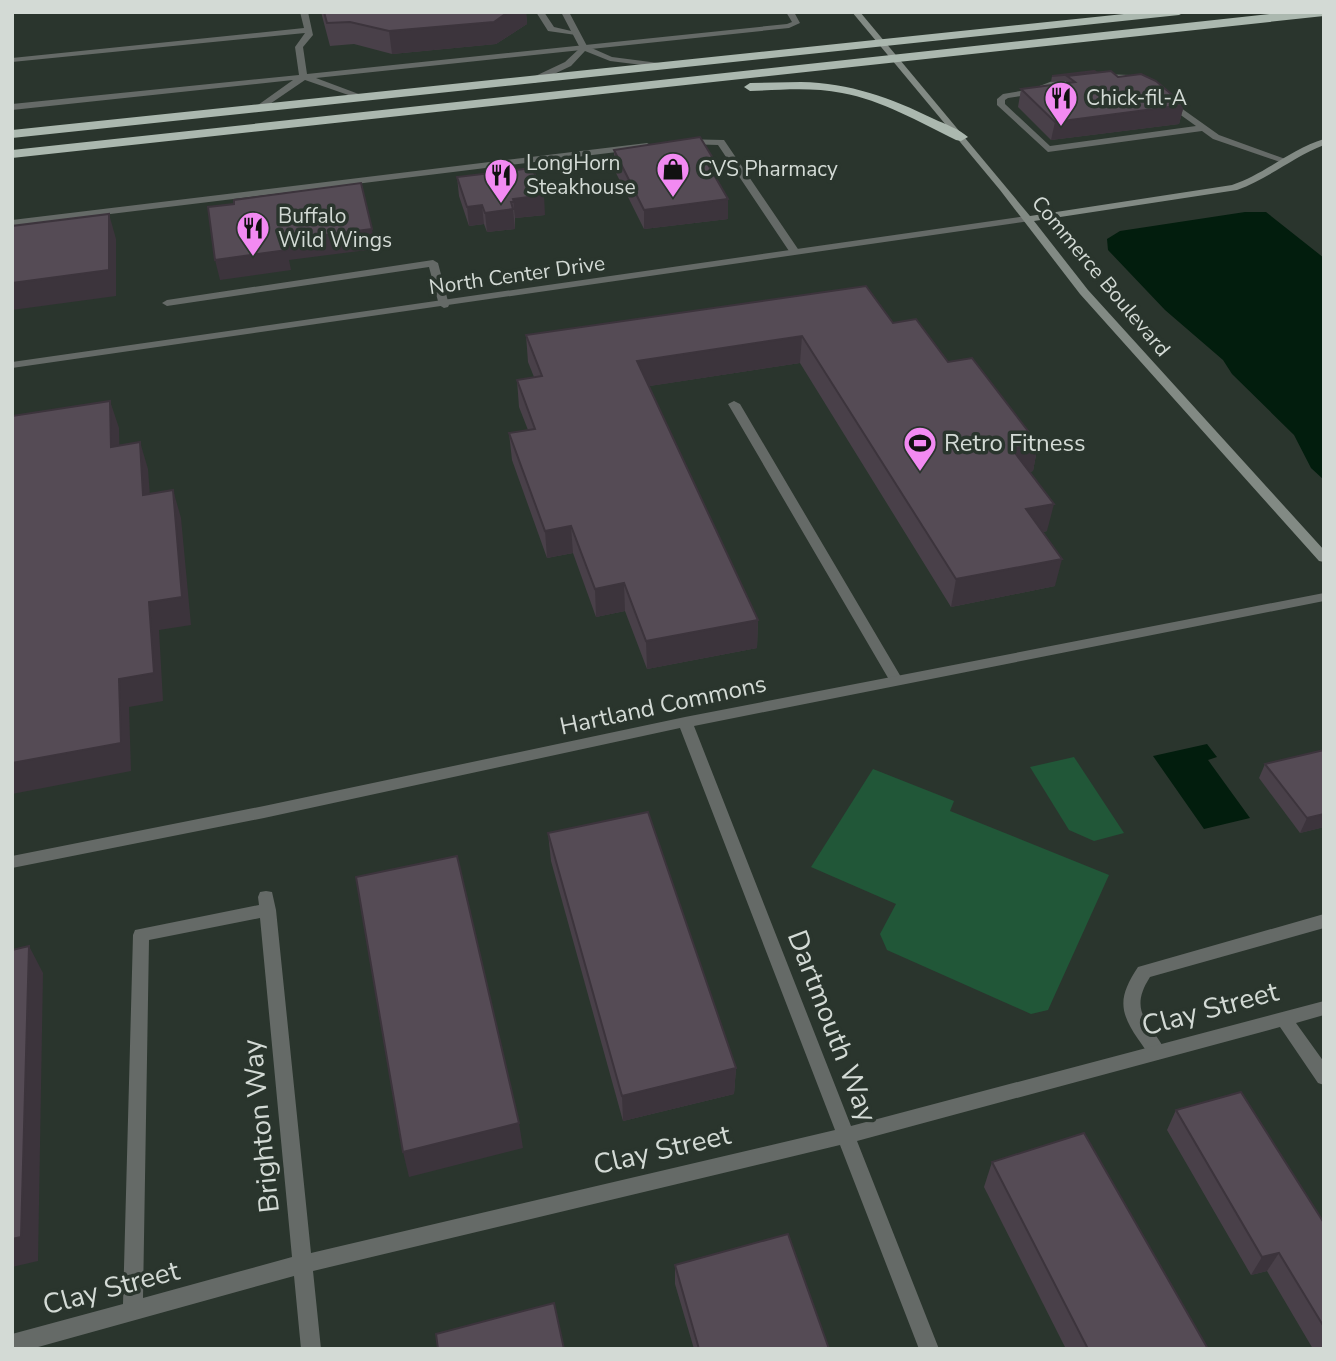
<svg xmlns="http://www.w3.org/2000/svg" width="1336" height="1361" viewBox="0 0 1336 1361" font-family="'Nunito Sans',sans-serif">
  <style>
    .green { fill: #215738 }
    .water { fill: #021d0d }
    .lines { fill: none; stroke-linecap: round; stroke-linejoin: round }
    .lane { fill: #656a67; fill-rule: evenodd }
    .street { fill: #656a67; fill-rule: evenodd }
    .secondary { fill: #828a84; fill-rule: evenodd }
    .highway { fill: #abb8af; fill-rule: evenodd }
    .wall { fill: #494049 }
    .shaded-wall { fill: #3c343c }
    .building { fill: #554b55; stroke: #3c343c; stroke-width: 2 }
    .labels { text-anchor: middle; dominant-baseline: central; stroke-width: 7; stroke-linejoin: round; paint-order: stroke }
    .far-poi-label { font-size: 21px; fill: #d3dad5; stroke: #2a352d; text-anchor: start }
    .far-street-label { font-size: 21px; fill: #d3dad5; stroke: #2a352d }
    .poi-label { font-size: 24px; fill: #d3dad5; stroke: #2a352d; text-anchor: start }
    .street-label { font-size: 24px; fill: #d3dad5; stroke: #2a352d }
    .near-street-label { font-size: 28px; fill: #d3dad5; stroke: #2a352d }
  </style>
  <rect width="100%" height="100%" fill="#2a352d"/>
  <!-- green -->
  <g class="green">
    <polygon points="1074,757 1124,833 1094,841 1069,830 1030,767"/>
    <polygon points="873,769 954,801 950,811 1109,875 1048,1010 1031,1014 887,950 880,934 896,904 811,867"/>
  </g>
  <!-- water -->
  <g class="water">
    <polygon points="1245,212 1266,212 1324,258 1324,480 1311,468 1294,435 1232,374 1223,360 1165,310 1108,250 1107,239 1120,231"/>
    <polygon points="1207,744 1217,757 1208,760 1250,818 1204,829 1153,756"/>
  </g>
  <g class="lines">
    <!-- lane -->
    <g class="lane">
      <polygon points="300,12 308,12 313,35 303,47 307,74 787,24 792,22 786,12 794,12 800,23 789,28 316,78 364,96 357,98 305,80 261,110 258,109 258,105 293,80 12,110 12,104 299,75 295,47 305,33 12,62 12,58 304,28"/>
      <polygon points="536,12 544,12 554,27 580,33 576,35 548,31"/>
      <path d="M1102,74L1130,75L1144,79L1140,82C1118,78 1056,76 1042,93L1008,98L1005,100V104L1050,146L1196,126L1164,103V99L1167,98L1219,135L1291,161L1283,163L1213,139L1202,131L1048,152L997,105V99L1003,94L1032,89L1055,80Z"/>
      <polygon points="681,139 724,140 800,252 799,254 791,254 718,145 684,144 680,141"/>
      <polygon points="647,143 652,146 650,148 12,226 12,220"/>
      <polygon points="433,260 438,263 449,305 448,307 444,308 439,305 429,267 167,306 162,303 167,300"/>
      <polygon points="734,401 740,404 901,677 903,680 901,683 891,683 728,404"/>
      <path d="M1324,914V928L1150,977C1127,1013 1151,1022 1166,1052L1163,1057L1157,1060C1148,1056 1144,1047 1138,1039C1118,1010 1119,996 1138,967Z"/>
    </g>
    <!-- street -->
    <g class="street">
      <polygon points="561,12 569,12 587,46 612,57 666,64 670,66 666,68 610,61 585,51 571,66 535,83 529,83 529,79 565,62 580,48"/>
      <polygon points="1027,216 1030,217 1030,221 12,368 12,362"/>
      <path d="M1324,593V601L694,726L851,1126L1324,1001V1015L1296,1023L1324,1062V1085L1318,1083L1280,1027L857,1141L939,1349H919L840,1145L313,1271L321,1349H301L294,1276L31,1349H12V1334L123,1304L133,935L135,930L259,905L258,897L260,892L266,891L272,892L276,910L311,1253L835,1130L680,728L264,818L12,868V856L264,806L685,717ZM260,918L292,1257L143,1298L149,940Z"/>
    </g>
    <!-- secondary -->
    <path class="secondary" d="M852,12H860L1030,216L1232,185C1265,174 1291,149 1324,139V145C1293,157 1268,179 1237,190L1034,221L1088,290L1324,550V562L1319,561L1080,294L1000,190Z"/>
    <!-- highway -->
    <g class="highway">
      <polygon points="1143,12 1185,12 1179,15 12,138 12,130"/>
      <polygon points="1289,12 1324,12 1324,16 12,158 12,150"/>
      <path d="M801,82C850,83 891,98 934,119C945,124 959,129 968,137L961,141L956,140C919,122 882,100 842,93C812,87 780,90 750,91L744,87L750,83Z"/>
    </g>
  </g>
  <!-- wall -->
  <g class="wall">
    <polygon points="321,12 526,12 527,24 496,44 392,54 354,44 330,46"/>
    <polygon points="1096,72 1118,77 1184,105 1179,124 1051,140 1018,107 1021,89 1066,83 1066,81 1051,82 1052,76"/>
    <polygon points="614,150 713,175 728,199 728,219 644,229 614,169"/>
    <polygon points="457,177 545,215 515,218 515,229 487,232 484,224 469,226 459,196"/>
    <polygon points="893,323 948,362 1038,444 1033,471 1030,472 1047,531 1043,532 1055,586 951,607 800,363 649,386 758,620 757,648 647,669 625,611 596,617 573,553 547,558 512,460 509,433 528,430 519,407 517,380 534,377 528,362 526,335"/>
    <polygon points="1265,764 1324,827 1300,833 1259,778"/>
    <polygon points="548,833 736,1068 734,1094 623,1121 551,861"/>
    <polygon points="1176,1110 1324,1223 1324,1349 1313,1349 1267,1271 1251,1275 1167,1130"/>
    <polygon points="992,1162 1208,1349 1066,1349 984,1187"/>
    <polygon points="675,1265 829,1349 694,1349 675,1284"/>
  </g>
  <!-- shaded-wall -->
  <g class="shaded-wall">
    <polygon points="508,12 526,12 527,24 496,44 392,54 389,31"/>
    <polygon points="1184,105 1179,124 1051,140 1055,122"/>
    <polygon points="714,160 713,179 706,161"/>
    <polygon points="544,195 545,215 515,218 513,199"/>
    <polygon points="728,199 728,219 644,229 644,210"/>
    <polygon points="482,205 484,224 469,226 467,207"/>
    <polygon points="513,209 515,229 487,232 485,213"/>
    <polygon points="109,214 116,239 116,296 12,310 12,283"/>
    <polygon points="372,229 375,249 289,260 291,270 220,280 215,260 285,240"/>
    <polygon points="802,336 800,363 637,388 637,361"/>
    <polygon points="110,401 119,428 120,474 111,447"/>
    <polygon points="140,442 148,469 152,523 143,495"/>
    <polygon points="1038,444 1033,471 1007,476 1012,449"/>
    <polygon points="173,490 181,518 191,625 159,630 163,701 129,707 131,771 12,794 12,763 119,679 149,602"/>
    <polygon points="1054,504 1047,531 1020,537 1026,509"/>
    <polygon points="571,526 573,553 547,558 545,531"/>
    <polygon points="1062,559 1055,586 951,607 956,579"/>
    <polygon points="624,583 625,611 596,617 595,589"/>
    <polygon points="758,620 757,648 647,669 646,641"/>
    <polygon points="1324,814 1324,827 1300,833 1307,818"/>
    <polygon points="29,946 43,973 38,1261 12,1267 12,1239"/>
    <polygon points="736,1068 734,1094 623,1121 622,1096"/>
    <polygon points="519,1123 523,1148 409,1177 403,1152"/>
    <polygon points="1279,1253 1267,1271 1251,1275 1262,1257"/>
  </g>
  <!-- building -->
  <g class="building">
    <polygon points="324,12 508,12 494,22 389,31 350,22 327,23"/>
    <polygon points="1094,71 1096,72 1052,76"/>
    <polygon points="1111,71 1118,77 1141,74 1156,81 1184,105 1055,122 1021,89 1075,82 1067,76"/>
    <polygon points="700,137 714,160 706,161 728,199 644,210 614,150"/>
    <polygon points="532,168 544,195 513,199 514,202 511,202 513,209 485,213 482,205 467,207 457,177"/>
    <polygon points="361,183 372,229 285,240 287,250 215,260 208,207 234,204 234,200"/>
    <polygon points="109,214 109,270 12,283 12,226"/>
    <polygon points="866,286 893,323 916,319 948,362 972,358 1038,444 1012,449 1054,504 1026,509 1062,559 956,579 802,336 637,361 758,620 646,641 624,583 595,589 571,526 545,531 509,433 535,429 517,380 542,376 526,335"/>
    <polygon points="110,401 111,447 140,442 143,495 173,490 182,597 149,602 154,673 119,679 121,743 12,763 12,416"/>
    <polygon points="1324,750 1324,814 1307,818 1265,764"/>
    <polygon points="648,812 736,1068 622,1096 548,833"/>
    <polygon points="457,856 519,1123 403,1152 356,877"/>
    <polygon points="29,946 21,1237 12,1239 12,950"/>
    <polygon points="1241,1092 1324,1223 1324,1327 1279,1253 1262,1257 1176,1110"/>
    <polygon points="1084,1133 1208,1349 1088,1349 992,1162"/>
    <polygon points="788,1234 829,1349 699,1349 675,1265"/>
    <polygon points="554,1303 564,1349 438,1349 436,1334"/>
  </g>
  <!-- icons -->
  <defs>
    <symbol id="restaurant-pin" viewBox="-11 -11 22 30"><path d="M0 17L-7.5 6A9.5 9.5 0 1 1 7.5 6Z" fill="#f28af2" stroke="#2a352d"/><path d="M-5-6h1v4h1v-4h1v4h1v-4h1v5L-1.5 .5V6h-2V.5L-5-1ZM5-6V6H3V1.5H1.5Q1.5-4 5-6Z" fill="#111"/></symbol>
    <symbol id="shop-pin" viewBox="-11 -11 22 30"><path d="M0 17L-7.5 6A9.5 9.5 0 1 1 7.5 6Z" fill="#f28af2" stroke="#2a352d"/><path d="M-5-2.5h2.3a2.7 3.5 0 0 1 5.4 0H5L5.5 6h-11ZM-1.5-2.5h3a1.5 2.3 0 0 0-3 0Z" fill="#111"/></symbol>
    <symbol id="stadium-pin" viewBox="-11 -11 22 30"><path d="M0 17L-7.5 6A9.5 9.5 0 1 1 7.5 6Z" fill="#f28af2" stroke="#2a352d"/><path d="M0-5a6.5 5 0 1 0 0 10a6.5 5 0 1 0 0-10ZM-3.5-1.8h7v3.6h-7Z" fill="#111"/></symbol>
  </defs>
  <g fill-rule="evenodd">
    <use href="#restaurant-pin" x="1042" y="79" width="38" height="52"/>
    <use href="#shop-pin" x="654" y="150" width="38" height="52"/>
    <use href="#restaurant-pin" x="482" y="156" width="38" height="52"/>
    <use href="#restaurant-pin" x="234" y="209" width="38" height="52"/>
    <use href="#stadium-pin" x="901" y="424" width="38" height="52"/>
  </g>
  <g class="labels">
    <!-- far-poi labels -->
    <g class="far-poi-label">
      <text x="1086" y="98">Chick-fil-A</text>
      <text x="526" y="163">LongHorn<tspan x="526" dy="24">Steakhouse</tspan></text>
      <text x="698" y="169">CVS Pharmacy</text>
      <text x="278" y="216">Buffalo<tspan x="278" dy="24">Wild Wings</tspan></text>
    </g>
    <!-- far-street labels -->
    <g class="far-street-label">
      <text transform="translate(517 275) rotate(-8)">North Center Drive</text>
      <text transform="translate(1101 276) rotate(50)">Commerce Boulevard</text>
    </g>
    <!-- poi labels -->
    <g class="poi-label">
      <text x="944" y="443">Retro Fitness</text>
    </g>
    <!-- street labels -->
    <g class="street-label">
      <text transform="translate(663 705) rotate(-12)">Hartland Commons</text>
    </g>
    <!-- near-street labels -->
    <g class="near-street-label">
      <text transform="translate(1210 1009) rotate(-15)">Clay Street</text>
      <text transform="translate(832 1026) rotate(69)">Dartmouth Way</text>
      <text transform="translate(261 1126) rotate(-96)">Brighton Way</text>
      <text transform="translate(662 1150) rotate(-13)">Clay Street</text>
      <text transform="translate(111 1288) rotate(-15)">Clay Street</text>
    </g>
  </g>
  <!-- border -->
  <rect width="1336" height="1361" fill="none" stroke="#d3dad5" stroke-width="28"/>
</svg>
